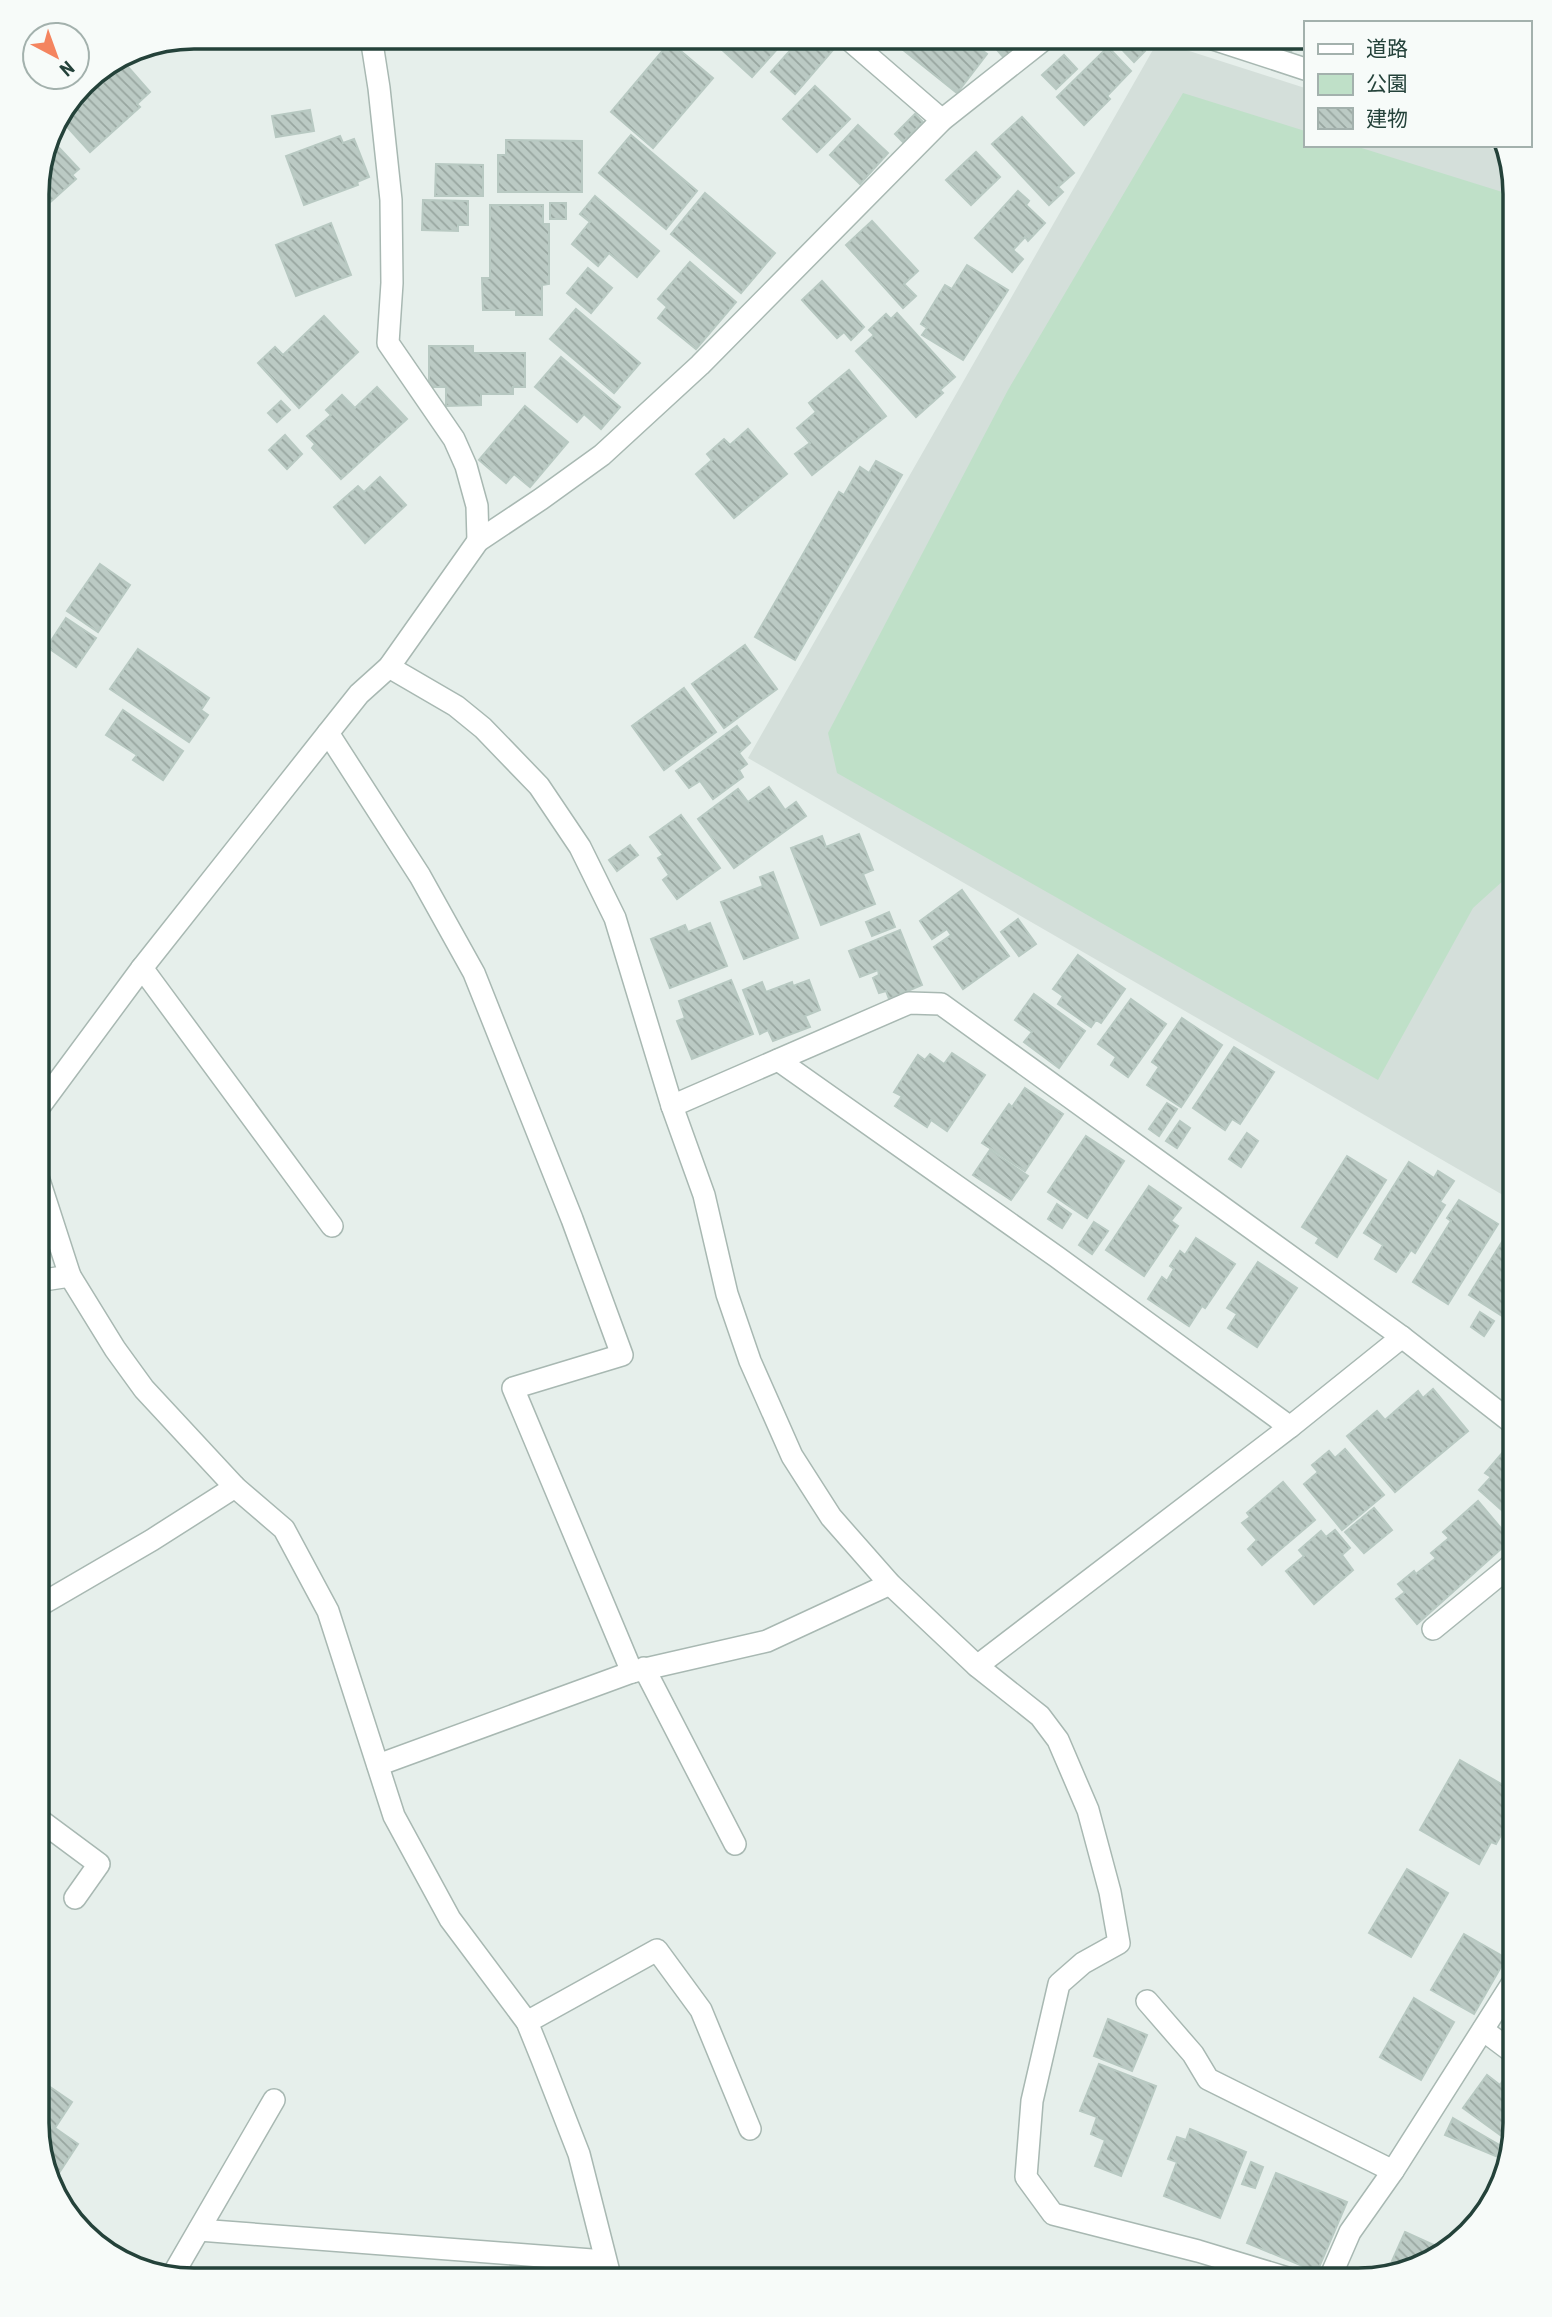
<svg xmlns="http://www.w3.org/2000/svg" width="1552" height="2317" viewBox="0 0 1552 2317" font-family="'Roboto Condensed','Noto Sans JP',sans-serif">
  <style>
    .built { fill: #d4dfda }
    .green { fill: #bfe0c8 }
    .building { fill: url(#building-back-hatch); stroke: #b8c9c2; stroke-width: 2 }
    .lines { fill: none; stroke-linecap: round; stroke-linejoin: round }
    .minor-casing { stroke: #a8b8b2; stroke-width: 24 }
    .minor { stroke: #fff; stroke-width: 21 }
    .rim { fill: none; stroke: #24423a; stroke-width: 3.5 }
  </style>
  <defs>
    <pattern id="building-back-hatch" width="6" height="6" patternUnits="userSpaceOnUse" patternTransform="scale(1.75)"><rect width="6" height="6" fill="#bbcac4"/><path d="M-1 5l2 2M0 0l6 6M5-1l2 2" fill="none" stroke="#98a6a0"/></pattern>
  </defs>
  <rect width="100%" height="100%" fill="#e6efeb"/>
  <!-- built -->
  <polygon class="built" points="1158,41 1305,88 1305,145 1481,145 1504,153 1515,194 1515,1202 748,758"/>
  <!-- green -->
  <polygon class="green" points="1183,93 1305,131 1305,145 1352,145 1515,196 1515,870 1473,908 1378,1080 837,773 828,733 1008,390"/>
  <!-- building -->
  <g class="building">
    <polygon points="708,37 788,37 752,77"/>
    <polygon points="802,37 817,37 833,50 795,94 771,72"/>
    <polygon points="887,37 965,37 987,54 957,93"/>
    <polygon points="986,37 1031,37 1005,59"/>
    <polygon points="1113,37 1131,37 1145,51 1134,62 1112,39"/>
    <polygon points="1273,37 1305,37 1305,38 1289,53"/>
    <polygon points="670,42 713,78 653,148 611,112"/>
    <polygon points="1108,47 1131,71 1107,96 1110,99 1084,125 1057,97"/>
    <polygon points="1064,55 1077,69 1056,89 1042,75"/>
    <polygon points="121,59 150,92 137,104 140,107 90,152 59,118 83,83 104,69 107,72"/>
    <polygon points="815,86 850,119 817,152 783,119"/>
    <polygon points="310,110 314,131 276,137 272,116"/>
    <polygon points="915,114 923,122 903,142 895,134"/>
    <polygon points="1022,117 1074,173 1058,187 1063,192 1049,205 992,144"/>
    <polygon points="858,125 888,153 860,184 830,155"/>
    <polygon points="631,135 697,191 666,229 599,173"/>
    <polygon points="48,136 79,169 72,175 76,179 38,213 37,184"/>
    <polygon points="340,136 343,143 354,139 369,177 357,182 358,185 304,205 286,156"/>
    <polygon points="506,140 582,141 582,192 498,192 498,155 506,155"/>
    <polygon points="976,152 1000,177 971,205 946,180"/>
    <polygon points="436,164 483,165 483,196 435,196"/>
    <polygon points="1018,191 1029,201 1026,205 1045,223 1028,241 1025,237 1013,250 1023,259 1012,272 975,238"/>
    <polygon points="705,193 775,253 741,293 671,234"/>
    <polygon points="595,196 659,251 637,277 609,253 598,266 572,244 590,222 580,214"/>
    <polygon points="423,200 468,201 468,225 458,225 458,231 422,230"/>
    <rect x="550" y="203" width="16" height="16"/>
    <polygon points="490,205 543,205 543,224 549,224 549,284 542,285 542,315 516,315 516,310 483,310 482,278 490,278"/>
    <polygon points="872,221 918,271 904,284 916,296 903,308 846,245"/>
    <polygon points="331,223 351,275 296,296 276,245"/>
    <polygon points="690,262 736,302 696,349 658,318 667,307 658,299"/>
    <polygon points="967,265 1008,290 963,360 922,335 927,328 921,324 945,285 952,289"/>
    <polygon points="588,268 612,288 591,313 567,293"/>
    <polygon points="822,281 864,327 851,340 844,332 837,338 802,300"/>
    <polygon points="576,309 640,363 614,393 550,339"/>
    <polygon points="897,313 955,377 940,390 943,393 916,417 856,351 874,335 869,330 886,314 891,319"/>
    <polygon points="324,316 358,352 299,408 258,363 275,347 283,355"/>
    <polygon points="429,346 473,346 473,353 525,353 525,387 513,387 513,394 481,394 481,405 446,406 446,387 429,387"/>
    <polygon points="561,357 620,407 601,429 584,414 577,422 535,387"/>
    <polygon points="849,370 886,416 812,475 795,454 810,443 797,428 816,412 809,403"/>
    <polygon points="377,387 407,419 341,479 312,448 315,444 307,436 331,415 326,410 342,395 355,408"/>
    <polygon points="281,401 290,410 277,422 268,413"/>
    <polygon points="525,406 568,442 530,487 514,474 506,483 479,460"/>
    <polygon points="748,429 787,474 734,518 696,474 712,460 707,454 724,439 730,445"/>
    <polygon points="285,435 302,454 287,469 269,450"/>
    <polygon points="876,461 902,475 795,660 755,637 839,492 844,495 860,467 869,473"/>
    <polygon points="380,477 406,505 365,543 334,507 358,486 364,492"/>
    <polygon points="100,564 130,585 98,632 67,611"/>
    <polygon points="66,618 96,638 76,667 47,647"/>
    <polygon points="745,645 777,689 724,728 692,684"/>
    <polygon points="138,649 209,698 201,710 208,715 189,742 110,689"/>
    <polygon points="684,688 716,732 664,770 632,726"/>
    <polygon points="123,710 183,751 163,780 133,760 137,755 106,735"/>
    <polygon points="737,726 750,743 739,753 747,764 739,770 743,777 713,799 700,781 689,788 676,771"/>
    <polygon points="769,787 785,810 796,802 806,816 734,868 698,819 738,789 748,802"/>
    <polygon points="681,815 720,868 677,899 663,880 669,875 658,858 663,855 650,837"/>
    <polygon points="859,834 873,870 863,874 875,904 821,925 791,848 822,836 826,847"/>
    <polygon points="630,845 638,855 617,871 609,860"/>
    <polygon points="773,872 798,938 744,959 721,902 763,886 760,877"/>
    <polygon points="962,890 1009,956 963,989 934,947 951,935 947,929 932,939 920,921"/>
    <polygon points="889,912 895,927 872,936 866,922"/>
    <polygon points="1018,919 1036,944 1019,956 1001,932"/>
    <polygon points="710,923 727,966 670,988 651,939 685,925 688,932"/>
    <polygon points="900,930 922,985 889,999 886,991 879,993 873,978 879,975 878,970 860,977 849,951"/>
    <polygon points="1078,955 1125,989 1101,1023 1096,1020 1091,1027 1058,1004 1063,996 1053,989"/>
    <polygon points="731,980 753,1034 692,1059 677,1021 685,1018 679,1001"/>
    <polygon points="809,980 820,1010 805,1016 810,1027 773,1041 768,1030 760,1034 743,990 762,982 766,992 792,982 793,986"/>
    <polygon points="1034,994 1085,1031 1059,1068 1024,1042 1032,1032 1015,1020"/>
    <polygon points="1131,999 1166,1024 1128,1077 1111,1065 1116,1057 1098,1044"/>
    <polygon points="1182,1018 1222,1045 1181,1107 1147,1085 1159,1067 1152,1062"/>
    <polygon points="1234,1047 1274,1072 1240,1124 1232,1119 1225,1130 1193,1108"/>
    <polygon points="952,1053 985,1075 947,1131 931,1120 927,1127 895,1106 902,1096 894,1092 918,1055 925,1060 930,1054 944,1064"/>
    <polygon points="1025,1088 1063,1114 1025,1171 982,1143 1009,1104 1012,1107"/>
    <polygon points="1167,1103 1177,1109 1159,1136 1149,1129"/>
    <polygon points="1180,1121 1190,1128 1177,1148 1166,1141"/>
    <polygon points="1247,1133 1258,1141 1241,1167 1229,1159"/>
    <polygon points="1086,1136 1124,1161 1087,1218 1048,1192"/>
    <polygon points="990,1150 1028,1176 1011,1200 973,1175"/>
    <polygon points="1347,1156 1386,1180 1337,1257 1316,1243 1319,1238 1302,1227"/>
    <polygon points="1409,1162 1434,1178 1438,1171 1454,1181 1440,1202 1445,1205 1415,1253 1411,1250 1396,1272 1375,1259 1383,1245 1364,1233"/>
    <polygon points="1149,1186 1181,1208 1171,1221 1178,1226 1144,1276 1106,1250"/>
    <polygon points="1459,1200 1498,1224 1448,1304 1413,1282 1451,1221 1447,1218"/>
    <polygon points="1057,1204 1071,1214 1062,1228 1048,1219"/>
    <polygon points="1515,1221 1515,1305 1507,1319 1469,1295"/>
    <polygon points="1094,1222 1108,1231 1092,1254 1079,1245"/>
    <polygon points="1196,1238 1235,1264 1205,1308 1202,1306 1189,1326 1148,1299 1162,1277 1167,1281 1174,1269 1170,1266 1180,1251 1185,1255"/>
    <polygon points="1258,1262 1297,1288 1257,1347 1228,1328 1237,1314 1227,1308"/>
    <polygon points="1480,1312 1494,1321 1484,1336 1471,1327"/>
    <polygon points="1515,1313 1515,1333 1506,1328"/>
    <polygon points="1433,1389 1468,1431 1395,1492 1347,1436 1377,1411 1385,1420 1418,1391 1423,1398"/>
    <polygon points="1345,1449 1384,1495 1342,1530 1304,1484 1318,1472 1312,1465 1329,1451 1335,1458"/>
    <polygon points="1515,1449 1515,1522 1479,1490 1491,1477 1485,1473 1504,1451 1509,1455"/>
    <polygon points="1283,1482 1315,1520 1262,1565 1248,1549 1257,1540 1242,1523 1250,1517 1247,1513"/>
    <polygon points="1478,1501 1511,1540 1417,1624 1396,1599 1405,1592 1398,1584 1414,1571 1416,1574 1436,1558 1431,1553 1449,1538 1443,1532"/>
    <polygon points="1374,1508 1392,1530 1364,1553 1345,1532"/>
    <polygon points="1335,1530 1350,1548 1342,1555 1353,1570 1314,1604 1286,1571 1304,1556 1299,1550 1321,1531 1326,1537"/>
    <polygon points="1460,1760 1515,1792 1515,1801 1505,1819 1509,1821 1496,1844 1491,1842 1479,1864 1420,1830"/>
    <polygon points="1407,1869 1448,1893 1411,1957 1369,1933"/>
    <polygon points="1464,1934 1506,1958 1474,2014 1431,1990"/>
    <polygon points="1414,1998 1454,2022 1421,2080 1380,2057"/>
    <polygon points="1108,2019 1147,2035 1132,2071 1094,2056"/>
    <polygon points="1099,2064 1156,2086 1121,2176 1095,2166 1105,2140 1091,2134 1097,2117 1080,2111"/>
    <polygon points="1507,2074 1515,2080 1515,2123 1510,2142 1463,2108 1487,2075 1500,2085"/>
    <polygon points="37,2078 72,2102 55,2128 78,2144 53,2182 37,2123"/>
    <polygon points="1453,2118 1508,2150 1505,2160 1445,2135"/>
    <polygon points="1190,2129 1246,2152 1220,2218 1164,2196 1177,2162 1168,2159 1177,2137 1186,2140"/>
    <polygon points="1251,2162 1263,2167 1255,2188 1242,2184"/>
    <polygon points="1276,2173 1347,2202 1317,2272 1247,2243"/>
    <polygon points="1405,2232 1445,2250 1436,2259 1406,2267 1392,2261"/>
    <polygon points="1076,2268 1084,2280 1057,2280"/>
  </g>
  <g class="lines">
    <defs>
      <g id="minor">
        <polyline points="371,37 379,88 391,200 392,283 388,343 454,439 466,466 477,506 478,541"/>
        <polyline points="846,37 942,120"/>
        <polyline points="1207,37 1305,69"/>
        <polyline points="389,667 456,706 483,728 539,786 580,847 615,918 672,1106 704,1195 727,1294 750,1361 792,1456 831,1517 890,1584 977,1666 1040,1716 1058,1740 1088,1810 1110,1892 1119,1943 1083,1963 1059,1984 1032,2101 1026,2177 1053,2214 1198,2251 1294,2280"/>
        <polyline points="328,733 420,876 474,973 572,1219 622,1355 513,1388 632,1672"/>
        <polyline points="142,968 332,1226"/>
        <polyline points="778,1060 1057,1257 1290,1427"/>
        <polyline points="672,1106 909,1003 941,1004 1402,1337 1515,1425"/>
        <polyline points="37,1110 142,968 328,733 359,694 389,667 478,541 541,499 602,455 700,365 942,120 1047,37"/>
        <polyline points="37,1174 70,1276 115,1349 144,1389 235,1487 284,1529 328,1611 394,1816 450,1919 527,2022 542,2059 579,2154 611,2280"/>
        <polyline points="37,1281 70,1276"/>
        <polyline points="37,1607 152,1540 235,1487"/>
        <polyline points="1433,1629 1515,1562"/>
        <polyline points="977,1666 1290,1427 1402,1337"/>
        <polyline points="644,1668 735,1844"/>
        <polyline points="378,1765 632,1672 767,1641 890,1584"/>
        <polyline points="37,1818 99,1864 75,1898"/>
        <polyline points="1147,2001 1193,2054 1208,2079 1393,2171"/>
        <polyline points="527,2022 657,1950 701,2010 750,2129"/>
        <polyline points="1483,2030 1515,2054"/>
        <polyline points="199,2230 605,2261"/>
        <polyline points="172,2276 274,2100"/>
        <polyline points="1329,2280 1350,2232 1393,2171 1515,1979"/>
      </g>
    </defs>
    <!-- minor casing -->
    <use href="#minor" class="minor-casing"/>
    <!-- minor -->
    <use href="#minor" class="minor"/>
  </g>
  <!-- crop -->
  <path d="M0 0H1552V2317H0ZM194 49H1358A145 145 0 0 1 1503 194V2123A145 145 0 0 1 1358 2268H194A145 145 0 0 1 49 2123V194A145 145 0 0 1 194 49Z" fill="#f7fbf9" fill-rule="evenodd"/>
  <path class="rim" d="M194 49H1358A145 145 0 0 1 1503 194V2123A145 145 0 0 1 1358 2268H194A145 145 0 0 1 49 2123V194A145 145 0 0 1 194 49Z"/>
  <!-- legend -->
  <rect x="1304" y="21" width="228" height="126" fill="#f7fbf9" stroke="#a3b1ad" stroke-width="2"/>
  <rect x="1318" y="44" width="35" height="10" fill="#ffffff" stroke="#a3b1ad" stroke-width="2"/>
  <text x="1366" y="56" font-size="21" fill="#24423a">道路</text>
  <rect x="1318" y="74" width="35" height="21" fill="#bfe0c8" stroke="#a3b1ad" stroke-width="2"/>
  <text x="1366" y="91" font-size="21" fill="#24423a">公園</text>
  <rect x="1318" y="108" width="35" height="21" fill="url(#building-back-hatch)" stroke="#a3b1ad" stroke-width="2"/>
  <text x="1366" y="126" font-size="21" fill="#24423a">建物</text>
  <!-- north arrow -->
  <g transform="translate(56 56) rotate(139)"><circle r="33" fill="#f7fbf9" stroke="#a3b1ad" stroke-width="2"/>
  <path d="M0-5L12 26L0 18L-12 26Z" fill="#f4845f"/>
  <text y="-10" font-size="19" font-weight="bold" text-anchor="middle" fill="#24423a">N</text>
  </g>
</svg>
